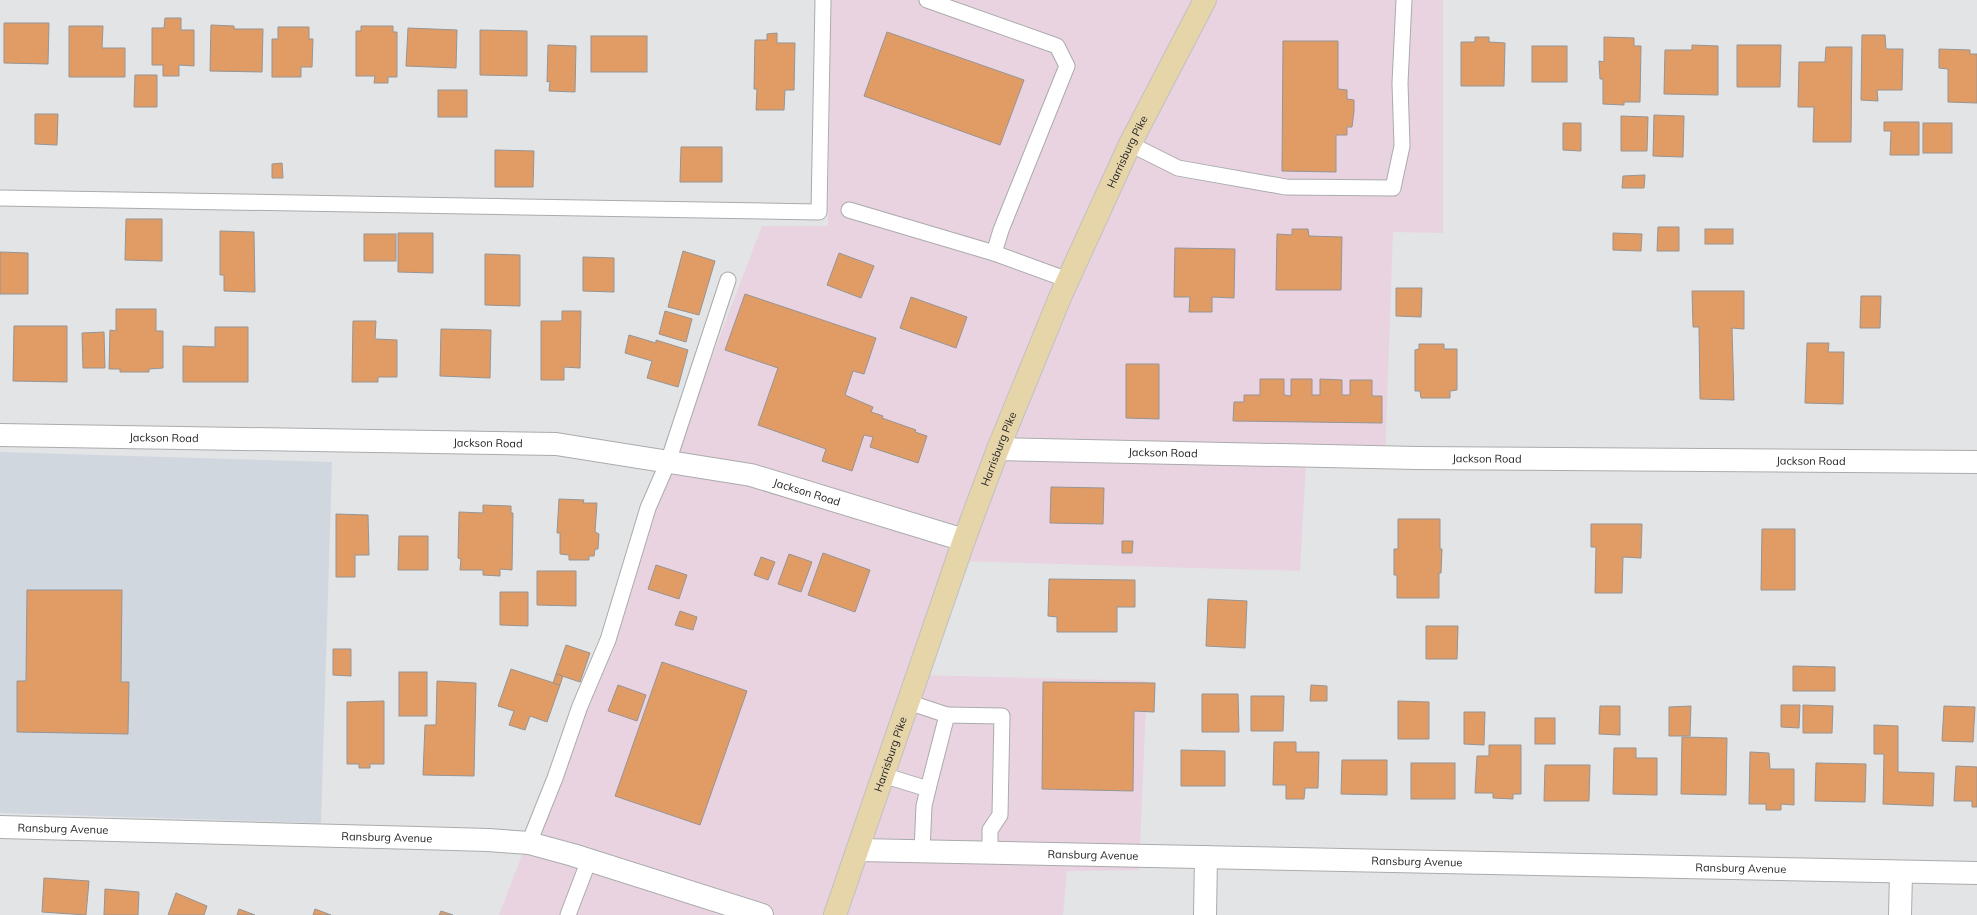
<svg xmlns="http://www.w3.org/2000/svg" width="1977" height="915" viewBox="0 0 1977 915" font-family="Mulish,sans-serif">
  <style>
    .commercial { fill: #e9d3e0 }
    .built { fill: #d1d7df }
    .building { fill: #e19c66; stroke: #969493 }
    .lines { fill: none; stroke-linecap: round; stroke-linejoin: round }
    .lane-casing { stroke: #aaabad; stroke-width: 17 }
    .street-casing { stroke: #aaabad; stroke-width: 24 }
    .primary-casing { stroke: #c1c1c2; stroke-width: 24 }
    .lane { stroke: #fff; stroke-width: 15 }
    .street { stroke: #fff; stroke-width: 22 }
    .primary { stroke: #e6d5a8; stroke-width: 22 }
    .labels { text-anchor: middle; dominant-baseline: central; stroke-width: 3; stroke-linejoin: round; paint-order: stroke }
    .street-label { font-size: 11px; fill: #222324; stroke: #e3e4e6 }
  </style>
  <rect width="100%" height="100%" fill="#e3e4e6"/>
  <!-- commercial -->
  <polygon class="commercial" points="831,0 1443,0 1443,233 1393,232 1385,464 1306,463 1300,571 958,561 918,675 1147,681 1139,870 1067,871 1063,915 499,915 762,226 828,226"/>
  <!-- built -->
  <polygon class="built" points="0,452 332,462 321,823 0,813"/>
  <!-- building -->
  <g class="building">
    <polygon points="165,18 181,18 181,30 194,30 194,66 179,65 179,76 163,76 163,65 152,65 152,28 164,28"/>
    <polygon points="4,23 49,23 48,64 4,63"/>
    <polygon points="211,25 234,26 234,29 263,29 262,72 210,71"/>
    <polygon points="69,26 103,26 102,48 125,48 125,77 69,77"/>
    <polygon points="361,26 393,26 393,32 397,32 397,77 388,77 388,83 374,83 375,76 356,76 356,31 361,31"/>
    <polygon points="278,27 309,27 309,39 313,39 312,67 301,67 301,77 272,77 272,39 278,39"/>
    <polygon points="408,28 457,30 456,68 406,66"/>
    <polygon points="480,30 527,31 527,76 480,75"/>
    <polygon points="887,32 1024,80 1000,145 864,96"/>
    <polygon points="777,33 777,43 795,43 794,90 785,90 784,110 756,110 757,89 754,89 755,40 767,40 767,34"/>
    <polygon points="1862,35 1885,35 1886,49 1903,49 1902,90 1877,90 1878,101 1861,100"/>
    <rect x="591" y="36" width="56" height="36"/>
    <polygon points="1475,37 1489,37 1489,42 1505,43 1504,86 1461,86 1461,42 1475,42"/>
    <polygon points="1604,37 1634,38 1634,46 1641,46 1640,102 1624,102 1624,105 1603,104 1603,79 1600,79 1599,61 1604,62"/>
    <polygon points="1283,41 1338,41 1338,89 1347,90 1347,99 1354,100 1354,111 1352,127 1347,127 1347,135 1336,135 1336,172 1282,171"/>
    <polygon points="548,45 576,46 575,92 549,91 550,81 547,82"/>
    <polygon points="1692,45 1718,46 1718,95 1664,94 1665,50 1692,50"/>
    <polygon points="1737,45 1781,45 1780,87 1737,87"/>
    <rect x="1532" y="46" width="35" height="36"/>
    <polygon points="1826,47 1852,47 1851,142 1813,142 1814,107 1798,107 1799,62 1825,62"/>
    <polygon points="1939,49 1970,50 1970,54 1977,54 1977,103 1948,102 1948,69 1939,68"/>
    <polygon points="135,75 157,75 157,107 134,107"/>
    <rect x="438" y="90" width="29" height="27"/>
    <polygon points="35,114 58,114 57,145 35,144"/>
    <polygon points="1654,115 1684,116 1683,157 1653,156"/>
    <polygon points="1621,116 1648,117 1647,151 1621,151"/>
    <polygon points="1884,122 1919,122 1919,155 1890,155 1891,131 1884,131"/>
    <polygon points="1563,123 1581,123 1581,151 1563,150"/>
    <rect x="1923" y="123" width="29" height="30"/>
    <polygon points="681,147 722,147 722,182 680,182"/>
    <polygon points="495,150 534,151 533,187 495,187"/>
    <polygon points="282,163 283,178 272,178 272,164"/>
    <polygon points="1645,175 1644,188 1622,188 1623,176"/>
    <polygon points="126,219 162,219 162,261 125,260"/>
    <polygon points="1658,227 1679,227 1679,251 1657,251"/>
    <polygon points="1292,229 1308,229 1309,236 1342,237 1341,290 1276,290 1277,234 1292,235"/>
    <rect x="1705" y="229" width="28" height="15"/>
    <polygon points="220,231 254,232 255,292 224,291 224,275 220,275"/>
    <polygon points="398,233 433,233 433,273 398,272"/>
    <polygon points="1613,233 1642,234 1641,251 1613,250"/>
    <rect x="364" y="234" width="32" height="27"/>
    <polygon points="1175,248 1235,249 1234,298 1212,297 1212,312 1189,312 1190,297 1174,297"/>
    <polygon points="683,251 715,261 699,315 668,307"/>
    <polygon points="0,252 28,253 28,294 0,294"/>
    <polygon points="839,253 874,266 861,298 827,285"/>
    <polygon points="485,254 520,255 520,306 485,305"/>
    <polygon points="583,257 614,258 614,292 583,291"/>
    <polygon points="1396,288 1422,288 1421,317 1396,316"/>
    <polygon points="1692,291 1744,291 1744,329 1732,328 1734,400 1700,399 1699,327 1693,327"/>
    <polygon points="745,294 876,338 864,374 853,371 845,395 873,407 871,412 883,416 882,418 916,430 915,432 927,436 918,463 870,447 873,437 864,435 852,471 822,461 826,449 758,425 778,368 725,350"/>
    <polygon points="1861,296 1881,296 1880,328 1860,328"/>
    <polygon points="911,297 967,317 956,348 900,328"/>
    <polygon points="116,309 156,309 156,331 163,331 163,368 149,369 149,372 120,372 120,369 109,369 110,330 116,331"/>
    <polygon points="562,311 581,311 580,368 564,367 564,380 541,380 541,321 562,321"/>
    <polygon points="665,311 692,319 686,342 659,334"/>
    <polygon points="353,321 376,321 375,339 397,340 397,377 378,377 378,382 352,382"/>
    <polygon points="14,326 67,326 67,382 13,381"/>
    <polygon points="215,327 248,327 248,382 183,382 183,346 215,347"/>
    <polygon points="441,329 491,330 490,378 440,376"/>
    <polygon points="104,332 105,368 83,368 82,333"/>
    <polygon points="629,335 656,343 656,340 688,350 678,387 647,378 652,361 625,353"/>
    <polygon points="1807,343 1829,343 1828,352 1844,352 1843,404 1805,403"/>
    <polygon points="1419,344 1444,344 1444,349 1457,349 1457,390 1450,391 1450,398 1421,398 1420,391 1415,391 1415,350 1419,349"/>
    <polygon points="1126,364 1159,364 1159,419 1126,418"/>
    <polygon points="1260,379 1284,379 1284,395 1291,396 1291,379 1312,379 1312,395 1320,395 1320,379 1342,380 1342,395 1350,395 1350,380 1372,380 1372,396 1382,396 1382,423 1233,421 1234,402 1244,402 1244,395 1260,395"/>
    <polygon points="1051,487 1104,488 1103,524 1050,523"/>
    <polygon points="559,499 584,500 583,503 597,503 595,532 599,534 598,549 595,549 594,556 589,556 589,560 569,560 569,555 560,554 560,533 557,533"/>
    <polygon points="483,505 511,506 511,513 513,513 512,570 500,569 500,576 483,575 483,570 460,570 461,559 458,558 459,512 483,513"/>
    <polygon points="336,514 368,515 369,555 355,555 355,577 336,577"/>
    <polygon points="1398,519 1440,519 1440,549 1442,549 1441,573 1439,573 1439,598 1397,598 1397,575 1394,575 1394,549 1398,549"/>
    <polygon points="1591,524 1642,524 1641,558 1623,557 1622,593 1595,593 1596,547 1591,547"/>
    <polygon points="1762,529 1795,529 1795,590 1761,590"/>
    <polygon points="399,536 428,536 428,570 398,570"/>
    <polygon points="1122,541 1133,541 1132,553 1122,553"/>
    <polygon points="823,553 870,570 855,612 808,595"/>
    <polygon points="789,554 812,562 801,592 778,584"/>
    <polygon points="761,557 775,562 768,580 754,575"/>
    <polygon points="656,565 687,575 679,599 648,589"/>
    <polygon points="537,571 576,571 576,606 537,605"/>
    <polygon points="1049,579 1135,580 1135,607 1117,607 1117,632 1057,632 1057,617 1048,616"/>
    <polygon points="27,590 122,590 121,682 129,682 128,734 17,732 17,681 26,681"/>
    <polygon points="500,592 528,592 528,626 500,625"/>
    <polygon points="1208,599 1247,601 1245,648 1206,646"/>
    <polygon points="680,611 697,617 693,630 675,625"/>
    <polygon points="1426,626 1458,626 1457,659 1426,659"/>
    <polygon points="566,645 590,653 580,682 556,674"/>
    <polygon points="333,649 351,649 351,676 333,675"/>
    <polygon points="662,662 747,691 700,825 615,796"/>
    <polygon points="1793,666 1835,667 1835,691 1793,691"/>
    <polygon points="511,669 560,685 547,722 530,716 525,730 509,725 514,711 498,706"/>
    <rect x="399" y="672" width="28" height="44"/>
    <polygon points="556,674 563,676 560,685 553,683"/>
    <polygon points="437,681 476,683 474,776 423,775 425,725 436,725"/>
    <polygon points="1043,682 1155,683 1154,712 1134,711 1133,791 1042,789"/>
    <polygon points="618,685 646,695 637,721 608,711"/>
    <polygon points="1311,685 1327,686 1327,701 1310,701"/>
    <polygon points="1202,694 1238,694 1239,732 1202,732"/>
    <polygon points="1251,696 1284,696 1283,731 1251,731"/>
    <polygon points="384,701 384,764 370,764 370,768 359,768 359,764 347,764 347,702"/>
    <polygon points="1398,701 1429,702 1429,739 1398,739"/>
    <polygon points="1781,705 1800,705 1799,728 1781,727"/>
    <polygon points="1803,705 1833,706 1832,733 1803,733"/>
    <polygon points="1600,706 1620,706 1620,735 1599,734"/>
    <polygon points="1691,706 1690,736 1669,736 1669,707"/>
    <polygon points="1944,706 1975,707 1973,742 1942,741"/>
    <polygon points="1464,712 1485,712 1484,745 1464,744"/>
    <rect x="1535" y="718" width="20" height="26"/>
    <polygon points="1874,725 1898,726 1898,772 1934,773 1933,806 1883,804 1884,754 1874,754"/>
    <polygon points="1682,737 1727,738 1726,795 1681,794"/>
    <polygon points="1274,742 1296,742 1296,752 1319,752 1318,788 1305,788 1304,799 1286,799 1286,785 1273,785"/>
    <polygon points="1489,745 1521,745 1521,794 1513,794 1513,799 1493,798 1493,793 1475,793 1477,756 1489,756"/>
    <polygon points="1614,748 1636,748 1636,758 1657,758 1657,795 1613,794"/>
    <polygon points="1181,750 1225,751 1225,786 1181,786"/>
    <polygon points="1750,752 1769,753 1770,769 1794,769 1794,805 1781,804 1781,810 1766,810 1766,804 1749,804"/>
    <polygon points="1342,760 1387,760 1387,795 1341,794"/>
    <rect x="1411" y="763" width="44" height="36"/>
    <polygon points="1816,763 1866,764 1865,802 1815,801"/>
    <polygon points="1545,765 1590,765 1589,801 1544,801"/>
    <polygon points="1956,766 1977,767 1977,807 1972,807 1972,801 1954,801"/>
    <polygon points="44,878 89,881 86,915 42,912"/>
    <polygon points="105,889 139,892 138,915 104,915"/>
    <polygon points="176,893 207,906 204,915 168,915"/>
    <polygon points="239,909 255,915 237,915"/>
    <polygon points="315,909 331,915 313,915"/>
    <polygon points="441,911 453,915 439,915"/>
  </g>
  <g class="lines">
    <defs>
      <g id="lane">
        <polyline points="927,0 1057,46 1067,66 1001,230 994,253 1068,280"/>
        <polyline points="1130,144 1178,168 1286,187 1393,188 1402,146 1400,83 1404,0"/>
        <polyline points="0,198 819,212 823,0"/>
        <polyline points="849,210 994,253"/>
        <polyline points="908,702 947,715"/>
        <polyline points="883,775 928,789 947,715 1002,716 1000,815 990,830 990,853"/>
        <polyline points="529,843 555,778 580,706 608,640 648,508 668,462 728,280"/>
        <polyline points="922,851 924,806 928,789"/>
        <polyline points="568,915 589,860"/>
      </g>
      <g id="street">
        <path id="s1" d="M0,435L556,444L751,475L964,540"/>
        <path id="s2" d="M998,449L1416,458L1977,462"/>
        <path id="s3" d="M0,827L418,838L488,840L529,843L573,855L762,915"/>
        <path id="s4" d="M858,850L1977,873"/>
        <polyline points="1205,915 1206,857"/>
        <polyline points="1900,915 1901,873"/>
      </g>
      <g id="primary">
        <path id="s5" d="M835,915L964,540L998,449L1061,295L1130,144L1205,0"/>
      </g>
    </defs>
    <!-- lane casing -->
    <use href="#lane" class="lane-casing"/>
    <!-- street casing -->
    <use href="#street" class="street-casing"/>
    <!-- primary casing -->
    <use href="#primary" class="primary-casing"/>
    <!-- lane -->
    <use href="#lane" class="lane"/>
    <!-- street -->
    <use href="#street" class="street"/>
    <!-- primary -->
    <use href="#primary" class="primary"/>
  </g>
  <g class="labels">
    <!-- street labels -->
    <g class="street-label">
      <text stroke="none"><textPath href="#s5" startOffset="818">Harrisburg Pike</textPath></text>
      <text stroke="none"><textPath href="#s1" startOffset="164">Jackson Road</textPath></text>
      <text stroke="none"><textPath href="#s1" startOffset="488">Jackson Road</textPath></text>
      <text stroke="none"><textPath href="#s5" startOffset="494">Harrisburg Pike</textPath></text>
      <text stroke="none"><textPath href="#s2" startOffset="165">Jackson Road</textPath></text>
      <text stroke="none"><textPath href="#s2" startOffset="489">Jackson Road</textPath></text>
      <text stroke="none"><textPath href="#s2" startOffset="813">Jackson Road</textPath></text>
      <text stroke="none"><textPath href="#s1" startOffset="812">Jackson Road</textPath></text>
      <text stroke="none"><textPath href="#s5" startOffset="170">Harrisburg Pike</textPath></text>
      <text stroke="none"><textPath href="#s3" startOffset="63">Ransburg Avenue</textPath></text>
      <text stroke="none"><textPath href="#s3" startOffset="387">Ransburg Avenue</textPath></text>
      <text stroke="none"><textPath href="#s4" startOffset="235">Ransburg Avenue</textPath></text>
      <text stroke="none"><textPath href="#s4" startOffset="559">Ransburg Avenue</textPath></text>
      <text stroke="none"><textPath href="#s4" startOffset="883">Ransburg Avenue</textPath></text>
    </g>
  </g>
</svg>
